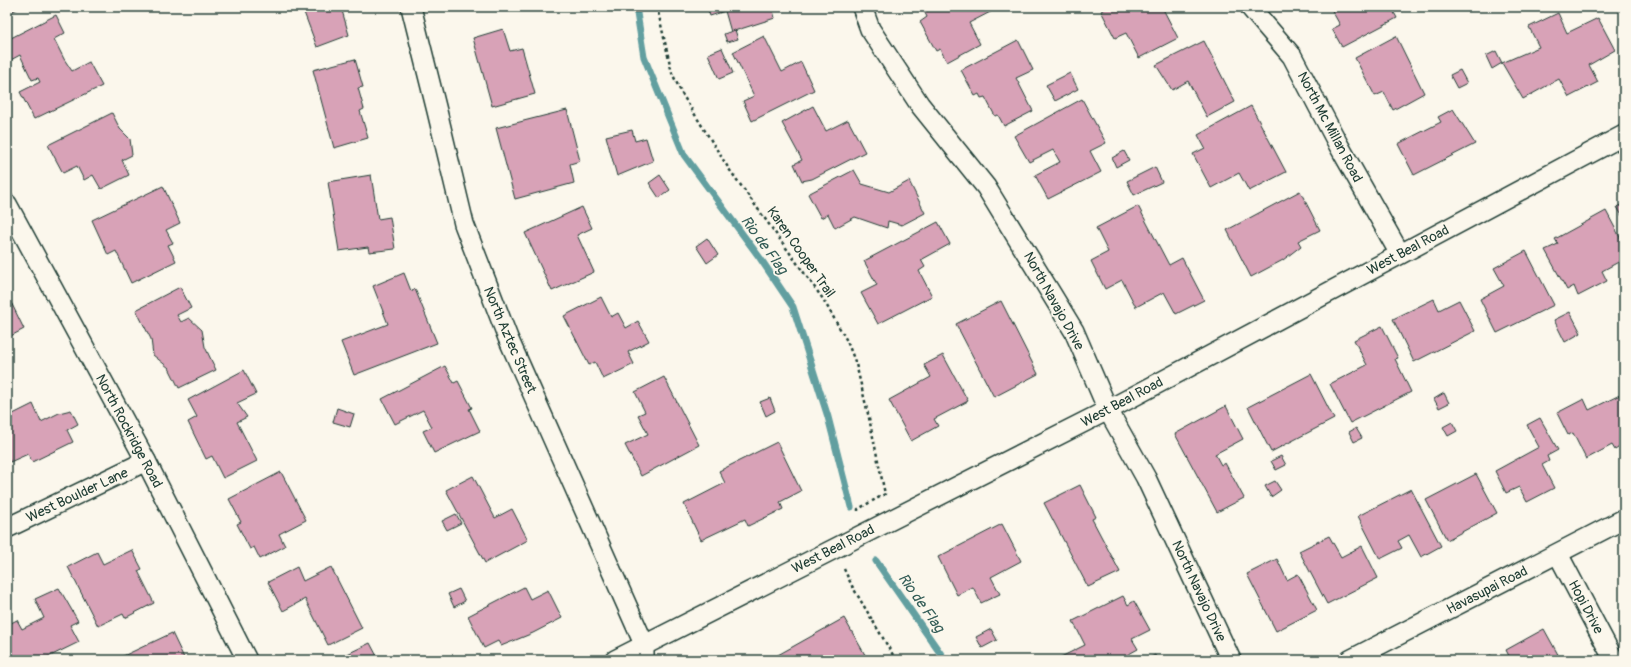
<svg xmlns="http://www.w3.org/2000/svg" width="1631" height="667" viewBox="0 0 1631 667" font-family="Pangolin,sans-serif">
  <style>
    .lines { fill: none; stroke-linecap: round; stroke-linejoin: round }
    .stream { stroke: #629fa0; stroke-width: 7 }
    .building { fill: #d8a2b7; stroke: #1f3d34 }
    .minor-casing { stroke: #1f3d34; stroke-width: 22 }
    .path { stroke: #1f3d34; stroke-width: 2.5; stroke-dasharray: 3 3; stroke-linecap: butt }
    .minor { stroke: #fbf7ec; stroke-width: 19 }
    .labels { text-anchor: middle; dominant-baseline: central; stroke-width: 3.5; stroke-linejoin: round; paint-order: stroke }
    .street-label { font-size: 14px; fill: #1f3d34; stroke: #fbf7ec }
    .water-label { font-size: 15px; font-style: italic; fill: #355e58; stroke: #fbf7ec }
  </style>
  <rect width="100%" height="100%" fill="#fbf7ec"/>
  <filter id="ink" filterUnits="userSpaceOnUse"><feTurbulence type="fractalNoise" baseFrequency=".025" numOctaves="2"/><feDisplacementMap in="SourceGraphic" scale="8" xChannelSelector="R" yChannelSelector="G"/><feConvolveMatrix kernelMatrix="1 2 1 2 8 2 1 2 1" color-interpolation-filters="sRGB"/></filter>
  <g filter="url(#ink)">
    <g class="lines">
      <!-- stream -->
      <g class="stream">
        <polyline points="636,7 644,57 684,155 760,258 793,307 828,417 851,507"/>
        <polyline points="876,561 945,660"/>
      </g>
    </g>
    <!-- building -->
    <g class="building">
      <polygon points="7,7 21,7 7,14"/>
      <polygon points="302,7 341,7 349,35 317,47"/>
      <polygon points="585,7 600,7 587,11"/>
      <polygon points="707,7 772,7 775,18 731,32 725,11 710,16"/>
      <polygon points="922,7 998,7 998,8 969,23 980,44 947,62 940,49 936,51 920,22 927,17"/>
      <polygon points="1108,7 1162,7 1178,38 1139,58 1126,33 1115,38 1101,11"/>
      <polygon points="1330,7 1391,7 1397,18 1342,47 1332,29 1340,25"/>
      <polygon points="1558,13 1567,33 1598,18 1615,50 1589,65 1598,82 1569,97 1559,79 1523,99 1502,63 1539,47 1529,27"/>
      <polygon points="56,15 65,33 54,39 64,59 72,71 89,62 102,86 34,119 20,92 40,82 38,78 32,80 20,55 7,62 7,40"/>
      <polygon points="503,29 510,51 522,48 535,94 492,106 473,38"/>
      <polygon points="735,30 738,39 727,42 724,34"/>
      <polygon points="764,36 782,72 801,62 814,90 752,121 743,101 754,96 733,52"/>
      <polygon points="1396,36 1424,93 1393,110 1384,92 1375,96 1355,58"/>
      <polygon points="1018,40 1033,70 1016,78 1033,111 1004,126 998,115 995,116 985,97 981,98 979,94 975,96 961,70"/>
      <polygon points="1204,41 1235,102 1207,117 1188,81 1172,90 1156,65"/>
      <polygon points="722,48 733,73 719,79 708,54"/>
      <polygon points="1496,51 1502,63 1492,69 1486,56"/>
      <polygon points="355,59 363,87 358,88 364,109 360,111 368,138 334,148 313,70"/>
      <polygon points="1460,70 1467,83 1457,88 1450,75"/>
      <polygon points="1070,73 1078,89 1055,101 1046,85"/>
      <polygon points="1082,99 1106,143 1090,151 1101,172 1048,199 1035,175 1060,162 1053,150 1029,162 1014,136"/>
      <polygon points="813,106 826,131 848,120 865,152 812,179 802,181 794,164 802,160 782,123"/>
      <polygon points="1251,106 1286,172 1249,191 1239,173 1211,188 1193,154 1205,148 1198,135"/>
      <polygon points="1453,109 1475,144 1414,175 1398,144 1441,122 1438,117"/>
      <polygon points="567,110 580,161 570,164 574,183 515,199 496,128"/>
      <polygon points="112,113 120,129 130,139 132,155 122,160 129,175 101,189 93,175 84,180 77,166 63,173 48,145"/>
      <polygon points="632,130 635,141 646,138 653,161 617,176 606,136"/>
      <polygon points="1124,151 1129,160 1116,167 1112,158"/>
      <polygon points="1155,167 1162,182 1134,195 1127,181"/>
      <polygon points="854,170 862,184 889,192 909,181 925,213 902,225 888,221 887,228 855,217 835,228 828,214 821,218 808,194"/>
      <polygon points="371,175 378,219 390,217 395,249 369,252 368,247 339,251 328,182"/>
      <polygon points="660,175 670,190 659,198 649,183"/>
      <polygon points="163,186 180,223 166,230 173,243 168,245 176,261 131,283 116,251 108,255 92,220"/>
      <polygon points="1300,191 1320,230 1298,241 1301,246 1283,260 1251,277 1227,230"/>
      <polygon points="1624,203 1624,219 1617,207"/>
      <polygon points="1138,206 1169,265 1182,258 1204,300 1176,314 1164,292 1136,307 1122,280 1105,289 1091,261 1108,252 1096,228"/>
      <polygon points="582,207 592,228 577,235 594,272 552,291 525,233"/>
      <polygon points="1606,211 1624,245 1624,259 1602,271 1607,281 1578,296 1574,286 1567,290 1545,250 1558,244 1555,239"/>
      <polygon points="938,222 950,244 921,260 925,267 919,271 932,296 878,324 861,293 877,285 864,261"/>
      <polygon points="707,238 718,255 707,263 696,246"/>
      <polygon points="1526,251 1554,305 1497,333 1480,299 1504,286 1494,268"/>
      <polygon points="404,273 411,291 415,289 437,343 354,375 341,342 388,324 373,286"/>
      <polygon points="180,287 191,308 177,315 181,322 189,318 202,330 205,347 216,370 179,388 169,368 153,355 151,339 136,310"/>
      <polygon points="7,294 24,329 7,338"/>
      <polygon points="601,297 611,317 618,313 626,328 638,321 649,341 628,352 634,364 603,379 595,362 589,365 564,316"/>
      <polygon points="1434,299 1439,310 1459,300 1475,331 1414,362 1393,319"/>
      <polygon points="1001,301 1038,374 994,397 956,324"/>
      <polygon points="1570,312 1581,333 1565,342 1554,320"/>
      <polygon points="1382,326 1398,358 1395,359 1411,392 1350,423 1330,384 1367,365 1354,340"/>
      <polygon points="943,355 968,401 934,419 938,426 911,441 889,400 931,377 924,365"/>
      <polygon points="445,366 454,383 458,381 472,408 469,409 480,431 434,453 423,431 432,427 423,410 395,424 382,399"/>
      <polygon points="244,370 256,394 237,403 247,417 237,422 257,461 223,478 212,456 206,459 188,422 197,417 188,400"/>
      <polygon points="1311,374 1334,419 1271,452 1248,407"/>
      <polygon points="664,377 699,445 641,476 625,445 648,434 638,415 645,412 635,392"/>
      <polygon points="1444,393 1449,403 1439,408 1434,399"/>
      <polygon points="1624,393 1624,444 1615,450 1612,445 1586,459 1573,433 1568,435 1557,413 1584,399 1589,410"/>
      <polygon points="770,398 775,411 766,416 760,402"/>
      <polygon points="33,404 41,422 59,413 71,410 78,424 67,430 73,442 32,462 28,454 10,462 7,455 7,417"/>
      <polygon points="1226,406 1243,439 1215,454 1221,465 1225,463 1244,498 1217,512 1175,434"/>
      <polygon points="337,408 354,414 350,427 333,422"/>
      <polygon points="1540,418 1558,450 1547,456 1549,461 1542,465 1554,488 1527,502 1519,487 1506,493 1495,471 1539,447 1527,425"/>
      <polygon points="1452,422 1457,431 1448,436 1443,427"/>
      <polygon points="1356,428 1362,438 1354,442 1349,432"/>
      <polygon points="777,442 801,491 780,502 783,509 748,526 745,519 701,540 684,504 725,483 719,471"/>
      <polygon points="1281,456 1286,465 1276,470 1271,461"/>
      <polygon points="281,472 306,520 279,534 285,546 260,559 254,547 250,549 237,524 241,522 229,499"/>
      <polygon points="1476,474 1497,513 1447,540 1426,500"/>
      <polygon points="473,476 495,518 512,509 528,540 485,563 446,490"/>
      <polygon points="1275,481 1281,490 1271,497 1265,486"/>
      <polygon points="1080,485 1096,517 1092,519 1120,572 1088,587 1044,503"/>
      <polygon points="1411,489 1441,546 1421,557 1409,535 1398,541 1402,548 1380,559 1358,516"/>
      <polygon points="456,514 461,523 447,530 442,521"/>
      <polygon points="1002,524 1021,561 991,577 1000,594 981,603 973,587 957,595 938,557"/>
      <polygon points="1329,536 1341,557 1362,546 1378,578 1327,604 1299,551"/>
      <polygon points="132,550 142,569 138,571 154,603 125,618 123,614 98,626 68,567 97,552 103,564"/>
      <polygon points="1277,559 1287,580 1298,574 1317,610 1276,631 1247,574"/>
      <polygon points="297,567 303,581 331,567 362,628 328,645 305,599 283,611 268,582"/>
      <polygon points="524,587 530,599 548,590 562,618 533,633 501,646 498,641 484,648 468,616"/>
      <polygon points="59,588 78,621 70,625 79,642 42,660 7,660 7,625 17,620 22,629 44,618 35,599"/>
      <polygon points="459,589 465,601 454,607 448,594"/>
      <polygon points="1123,596 1128,605 1134,601 1150,630 1132,639 1138,649 1118,660 1055,660 1085,645 1073,621"/>
      <polygon points="844,618 868,660 769,660"/>
      <polygon points="991,629 997,640 982,648 976,637"/>
      <polygon points="1544,629 1561,660 1511,660 1506,650"/>
      <polygon points="172,633 185,660 117,659"/>
      <polygon points="370,643 379,660 335,660"/>
      <polygon points="1155,655 1157,660 1145,660"/>
      <polygon points="1491,655 1493,660 1481,660"/>
    </g>
    <g class="lines">
      <defs>
        <g id="minor">
          <polyline points="411,7 437,111 464,224 508,338 644,644 644,660"/>
          <polyline points="862,7 870,29 920,105 986,187 1074,331 1108,410 1146,478 1231,660"/>
          <polyline points="1250,7 1292,56 1338,144 1400,254"/>
          <polyline points="7,204 146,461 247,660"/>
          <polyline points="7,528 146,461"/>
          <polyline points="1558,554 1614,660"/>
          <polyline points="615,660 1108,410 1624,135"/>
          <polyline points="1350,660 1624,519"/>
        </g>
      </defs>
      <!-- minor casing -->
      <use href="#minor" class="minor-casing"/>
      <!-- path -->
      <g class="path">
        <polyline points="657,7 672,73 682,94 729,169 823,299 847,341 856,364 869,418 885,494 858,509 858,512"/>
        <polyline points="844,569 852,586 896,660"/>
      </g>
      <!-- minor -->
      <use href="#minor" class="minor"/>
    </g>
  </g>
  <g class="labels">
    <!-- street labels -->
    <g class="street-label">
      <text transform="translate(1330 127) rotate(62)">North Mc Millan Road</text>
      <text transform="translate(1408 250) rotate(-28)">West Beal Road</text>
      <text transform="translate(801 252) rotate(55)">Karen Cooper Trail</text>
      <text transform="translate(1054 301) rotate(61)">North Navajo Drive</text>
      <text transform="translate(510 340) rotate(67)">North Aztec Street</text>
      <text transform="translate(1122 402) rotate(-28)">West Beal Road</text>
      <text transform="translate(129 431) rotate(62)">North Rockridge Road</text>
      <text transform="translate(77 495) rotate(-25)">West Boulder Lane</text>
      <text transform="translate(833 549) rotate(-27)">West Beal Road</text>
      <text transform="translate(1487 590) rotate(-27)">Havasupai Road</text>
      <text transform="translate(1199 591) rotate(65)">North Navajo Drive</text>
      <text transform="translate(1586 607) rotate(62)">Hopi Drive</text>
    </g>
    <!-- water labels -->
    <g class="water-label">
      <text transform="translate(764 245) rotate(54)">Rio de Flag</text>
      <text transform="translate(921 603) rotate(55)">Rio de Flag</text>
    </g>
  </g>
  <!-- margin -->
  <rect width="1631" height="667" fill="none" stroke="#fbf7ec" stroke-width="24"/>
  <rect x="12" y="12" width="1607" height="643" fill="none" stroke="#1f3d34" stroke-width="1.5" filter="url(#ink)"/>
</svg>
